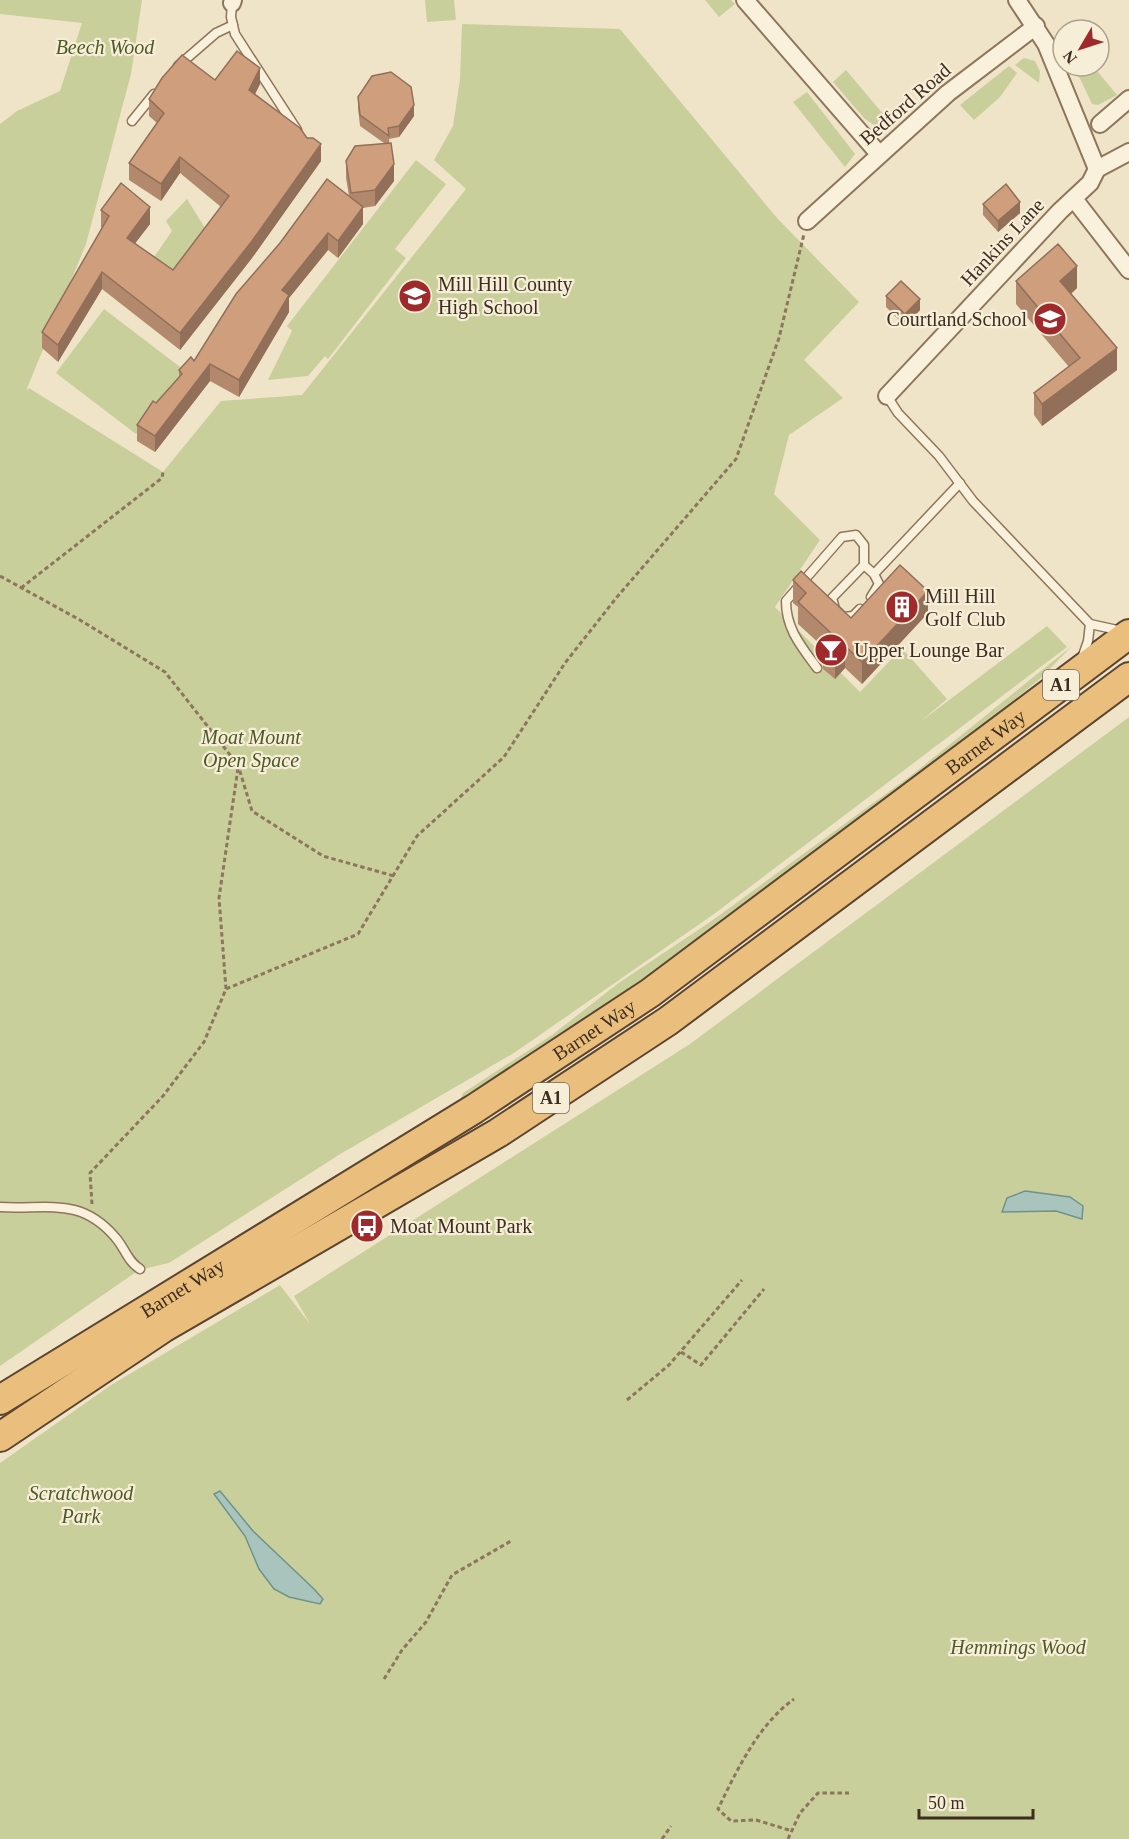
<svg xmlns="http://www.w3.org/2000/svg" width="1129" height="1839" viewBox="0 0 1129 1839" font-family="'Times New Roman',serif">
  <style>
    .green { fill: #c9cf9b }
    .water { fill: #a9c4bc; stroke: #6f938a; stroke-width: 1.5 }
    .lines { fill: none; stroke-linecap: round; stroke-linejoin: round }
    .service-casing { stroke: #8d765c; stroke-width: 11 }
    .minor-casing { stroke: #8d765c; stroke-width: 20 }
    .trunk-casing { stroke: #5b4430; stroke-width: 32 }
    .path { stroke: #8d765c; stroke-width: 3; stroke-dasharray: 4.5 3; stroke-linecap: butt }
    .service { stroke: #faf1dc; stroke-width: 8 }
    .minor { stroke: #faf1dc; stroke-width: 16 }
    .trunk { stroke: #eabe7c; stroke-width: 28 }
    .wall { fill: #b2896c }
    .shaded-wall { fill: #916f58 }
    .building { fill: #cf9f7d; stroke: #916f58; stroke-width: 1.5 }
    .labels { text-anchor: middle; dominant-baseline: central; stroke-width: 4.5; stroke-linejoin: round; paint-order: stroke }
    .shield { fill: #f7eed8; stroke: #756857; stroke-width: 1.5 }
    .shield-label { font-size: 18px; font-weight: bold; fill: #3d2e20 }
    .park-label { font-size: 20px; font-style: italic; fill: #4d5a26; stroke: #f7eed8 }
    .street-label { font-size: 20px; fill: #3d2e20; stroke: #f7eed8 }
    .poi-label { font-size: 20px; fill: #3d2e20; stroke: #f7eed8; text-anchor: start }
  </style>
  <rect width="100%" height="100%" fill="#f0e4c8"/>
  <!-- green -->
  <g class="green">
    <polygon points="0,0 142,0 131,74 86,244 26,391 29,388 163,472 221,401 302,395 466,189 434,160 453,126 460,79 462,24 620,29 777,218 859,302 804,360 843,398 789,435 774,494 820,540 775,607 860,692 902,648 947,699 920,722 1047,626 1067,647 714,914 514,1053 342,1153 169,1263 139,1270 0,1366 0,124 17,111 60,91 82,23 0,14"/>
    <polygon points="425,0 454,0 456,20 427,22"/>
    <polygon points="705,0 731,0 735,4 719,17"/>
    <polygon points="1024,58 1035,61 1040,71 1039,83 1015,65"/>
    <polygon points="1009,66 1017,73 1000,97 974,120 960,105"/>
    <polygon points="1074,66 1093,66 1117,95 1098,105 1092,104"/>
    <polygon points="846,70 889,121 878,128 864,118 833,82"/>
    <polygon points="807,92 855,154 845,167 793,102"/>
    <polygon points="416,160 446,184 395,249 406,258 328,359 325,356 308,376 268,380 292,331 287,326"/>
    <polygon points="187,199 205,228 169,280 154,257 172,231 166,221"/>
    <polygon points="104,309 184,370 136,434 56,373"/>
    <polygon points="1072,646 1041,678 973,734 673,960 459,1104 463,1093 552,1035 620,982 710,922 913,774"/>
    <polygon points="1129,717 1129,1839 0,1839 0,1463 111,1385 280,1285 310,1324 294,1296 690,1044"/>
  </g>
  <!-- water -->
  <g class="water">
    <polygon points="1025,1191 1070,1197 1083,1206 1082,1219 1056,1211 1002,1212 1007,1198"/>
    <polygon points="220,1491 253,1531 314,1589 323,1599 320,1604 289,1597 274,1589 259,1569 245,1536 214,1494"/>
  </g>
  <g class="lines">
    <defs>
      <g id="service">
        <polyline points="232,3 231,17 235,34 297,130"/>
        <polyline points="178,66 216,33 233,25"/>
        <polyline points="132,121 154,94"/>
        <polyline points="887,396 898,413 939,456 973,501 1090,624 1122,631"/>
        <polyline points="871,597 879,584 874,574 960,483"/>
        <polyline points="860,609 853,616 843,617 835,609 832,598 864,565 874,574"/>
        <polyline points="1082,658 1088,641 1090,624"/>
        <path d="M817,668C801,646 786,629 786,601L842,537L856,535L864,545V565"/>
        <path d="M0,1207C46,1210 80,1196 115,1237C125,1248 127,1261 140,1269"/>
      </g>
      <g id="minor">
        <polyline points="745,0 879,154"/>
        <polyline points="1017,0 1046,44 1097,169"/>
        <polyline points="232,3 233,0"/>
        <polyline points="1100,124 1129,99"/>
        <polyline points="1074,199 1129,270"/>
        <polyline points="807,221 948,93 1036,26"/>
        <polyline points="887,396 1060,211 1090,183 1097,169 1129,152"/>
      </g>
      <g id="trunk">
        <path id="s1" d="M0,1400L474,1109L650,993L1129,634"/>
        <polyline points="0,1437 163,1328 498,1133 668,1021 1129,677"/>
      </g>
    </defs>
    <!-- service casing -->
    <use href="#service" class="service-casing"/>
    <!-- minor casing -->
    <use href="#minor" class="minor-casing"/>
    <!-- trunk casing -->
    <use href="#trunk" class="trunk-casing"/>
    <!-- path -->
    <g class="path">
      <polyline points="0,576 80,620 165,672 238,765 252,811 323,856 394,876"/>
      <polyline points="21,588 162,478 163,472"/>
      <polyline points="226,989 219,898 238,768"/>
      <polyline points="92,1204 90,1173 163,1096 204,1042 226,989 358,934 417,836 504,757 565,663 617,597 736,459 779,338 804,234"/>
      <polyline points="681,1352 701,1365 764,1289"/>
      <polyline points="627,1400 669,1365 742,1280"/>
      <polyline points="384,1679 402,1650 426,1622 452,1575 511,1541"/>
      <path d="M789,1830L756,1820L731,1821L718,1809C737,1770 758,1725 794,1699"/>
      <polyline points="662,1839 671,1826"/>
      <polyline points="788,1839 800,1813 818,1793 849,1793"/>
    </g>
    <!-- service -->
    <use href="#service" class="service"/>
    <!-- minor -->
    <use href="#minor" class="minor"/>
    <!-- trunk -->
    <use href="#trunk" class="trunk"/>
  </g>
  <!-- wall -->
  <g class="wall">
    <polygon points="260,84 255,94 321,161 252,258 180,350 102,289 58,362 42,348 42,332 102,228 101,227 101,210 150,224 135,243 173,270 221,207 180,173 161,201 129,180 129,163 157,123 149,116 149,99"/>
    <polygon points="358,97 414,116 399,137 389,139 394,181 375,206 363,208 363,224 338,258 328,250 289,298 289,312 239,397 210,381 155,452 137,441 137,425 179,377 179,370 194,361 349,196 346,178 346,161 384,143 360,126 358,108"/>
    <polygon points="983,204 1020,213 998,232 983,215"/>
    <polygon points="1016,281 1077,288 1071,294 1117,370 1042,426 1034,415 1034,393 1069,367 1016,304"/>
    <polygon points="886,296 920,310 905,326 886,307"/>
    <polygon points="793,580 851,618 928,613 862,684 845,668 835,679 823,669 823,647 798,624 798,607 793,603"/>
  </g>
  <!-- shaded-wall -->
  <g class="shaded-wall">
    <polygon points="260,68 260,84 249,106 249,90"/>
    <polygon points="414,105 414,116 399,137 399,126"/>
    <polygon points="321,144 321,161 252,258 180,350 180,333"/>
    <polygon points="180,157 180,173 161,201 161,184"/>
    <polygon points="394,164 394,181 375,206 375,190"/>
    <polygon points="1020,202 1020,213 998,232 998,221"/>
    <polygon points="150,207 150,224 127,254 127,238"/>
    <polygon points="363,207 363,224 338,258 338,241"/>
    <polygon points="328,233 328,250 289,298 289,312 239,397 239,380 282,290"/>
    <polygon points="1077,266 1077,288 1060,303 1060,281"/>
    <polygon points="102,272 102,289 58,362 58,345"/>
    <polygon points="920,299 920,310 905,326 905,314"/>
    <polygon points="1117,348 1117,370 1042,426 1042,404"/>
    <polygon points="210,364 210,381 155,452 155,436"/>
    <polygon points="928,591 928,613 862,684 862,662"/>
    <polygon points="845,646 845,668 835,679 835,657"/>
  </g>
  <!-- building -->
  <g class="building">
    <polygon points="237,51 260,68 249,90 300,128 307,138 313,138 321,144 252,241 180,333 102,272 58,345 42,332 109,216 101,210 121,183 150,207 127,238 173,270 229,196 180,157 161,184 129,163 164,113 149,99 162,78 182,55 215,80"/>
    <polygon points="391,72 411,87 414,105 399,126 388,128 389,136 360,115 358,97 372,76"/>
    <polygon points="391,143 394,164 375,190 351,193 346,161 355,146"/>
    <polygon points="327,179 363,207 338,241 328,233 282,290 289,295 239,380 210,364 155,436 137,425 153,401 156,403 182,374 179,370 191,357 194,361 236,294 280,243"/>
    <polygon points="1006,184 1020,202 998,221 983,204"/>
    <polygon points="1058,244 1077,266 1060,281 1117,348 1042,404 1034,393 1080,358 1016,281"/>
    <polygon points="901,281 920,299 905,314 886,296"/>
    <polygon points="900,565 928,591 862,662 845,646 835,657 823,646 833,635 798,602 806,593 793,580 801,571 851,618"/>
  </g>
  <!-- icons -->
  <defs>
    <symbol id="school-disc" viewBox="-11 -11 22 22"><circle r="9.5" fill="#9e2a2b" stroke="#f7eed8"/><path d="M0-5L7-2L0 1L-7-2ZM-4 1L0 2.5L4 1V4Q0 6-4 4Z" fill="#fff"/></symbol>
    <symbol id="building-disc" viewBox="-11 -11 22 22"><circle r="9.5" fill="#9e2a2b" stroke="#f7eed8"/><path d="M-4-6H4V6H1V3H-1V6H-4ZM-2.5-4.3h1.7v1.8h-1.7ZM.8-4.3h1.7v1.8H.8ZM-2.5-1h1.7V.8h-1.7ZM.8-1h1.7V.8H.8Z" fill="#fff"/></symbol>
    <symbol id="bar-disc" viewBox="-11 -11 22 22"><circle r="9.5" fill="#9e2a2b" stroke="#f7eed8"/><path d="M-6-5H6L.8 .8V4.5H3.5V6h-7V4.5H-.8V.8Z" fill="#fff"/></symbol>
    <symbol id="bus-disc" viewBox="-11 -11 22 22"><circle r="9.5" fill="#9e2a2b" stroke="#f7eed8"/><path d="M-5-6H5V4H4V6H2V4H-2V6H-4V4H-5ZM-3.5-4V0h7V-4ZM-3.5 1.2v1.5H-2V1.2ZM2 1.2v1.5H3.5V1.2Z" fill="#fff"/></symbol>
  </defs>
  <g fill-rule="evenodd">
    <use href="#school-disc" x="396" y="277" width="38" height="38"/>
    <use href="#school-disc" x="1031" y="300" width="38" height="38"/>
    <use href="#building-disc" x="883" y="588" width="38" height="38"/>
    <use href="#bar-disc" x="812" y="631" width="38" height="38"/>
    <use href="#bus-disc" x="348" y="1207" width="38" height="38"/>
  </g>
  <g class="labels">
    <!-- shield labels -->
    <g class="shield">
      <rect x="1043" y="670" width="36" height="30" rx="4.5"/>
      <rect x="533" y="1083" width="36" height="30" rx="4.5"/>
    </g>
    <g class="shield-label">
      <text x="1061" y="685">A1</text>
      <text x="551" y="1098">A1</text>
    </g>
    <!-- park labels -->
    <g class="park-label">
      <text x="105" y="47">Beech Wood</text>
      <text x="251" y="737">Moat Mount<tspan x="251" dy="23">Open Space</tspan></text>
      <text x="81" y="1493">Scratchwood<tspan x="81" dy="23">Park</tspan></text>
      <text x="1018" y="1647">Hemmings Wood</text>
    </g>
    <!-- street labels -->
    <g class="street-label">
      <text transform="translate(905 104) rotate(-41)">Bedford Road</text>
      <text transform="translate(1002 242) rotate(-47)">Hankins Lane</text>
      <text stroke="none"><textPath href="#s1" startOffset="1186">Barnet Way</textPath></text>
      <text stroke="none"><textPath href="#s1" startOffset="700">Barnet Way</textPath></text>
      <text stroke="none"><textPath href="#s1" startOffset="214">Barnet Way</textPath></text>
    </g>
    <!-- poi labels -->
    <g class="poi-label">
      <text x="438" y="284">Mill Hill County<tspan x="438" dy="23">High School</tspan></text>
      <text x="1027" y="319" text-anchor="end">Courtland School</text>
      <text x="925" y="596">Mill Hill<tspan x="925" dy="23">Golf Club</tspan></text>
      <text x="854" y="650">Upper Lounge Bar</text>
      <text x="390" y="1226">Moat Mount Park</text>
    </g>
  </g>
  <!-- north arrow -->
  <g transform="translate(1081 48) rotate(231)"><circle r="28" fill="#f7eed8" stroke="#ada18e" stroke-width="1.5"/>
  <path d="M0-4.5L10 22L0 15L-10 22Z" fill="#9e2a2b"/>
  <text y="-9" font-size="16" font-weight="bold" text-anchor="middle" fill="#3d2e20">N</text>
  </g>
  <!-- scale -->
  <path d="M919 1809v9h114v-9" fill="none" stroke="#3d2e20" stroke-width="3"/>
  <text x="928" y="1809" font-size="18" fill="#3d2e20" stroke="#f7eed8" stroke-width="4.5" paint-order="stroke">50 m</text>
</svg>
